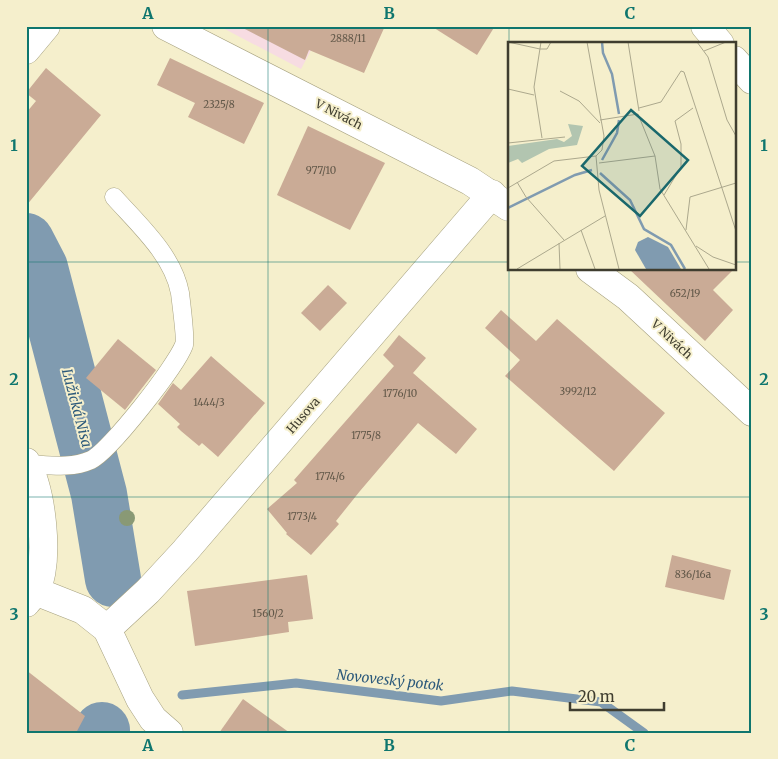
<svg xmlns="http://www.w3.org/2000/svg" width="778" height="759" viewBox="0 0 778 759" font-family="Merriweather,serif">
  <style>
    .industrial { fill: #f7dce2 }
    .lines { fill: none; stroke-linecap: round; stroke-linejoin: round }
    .stream { stroke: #809bb0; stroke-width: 9 }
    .river { stroke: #809bb0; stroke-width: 56 }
    .building { fill: #caab96 }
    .lane-casing { stroke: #a7a280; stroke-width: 19 }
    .street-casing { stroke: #a7a280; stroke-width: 29 }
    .secondary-casing { stroke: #a7a280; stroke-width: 29 }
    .primary-casing { stroke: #a7a280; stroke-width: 29 }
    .lane { stroke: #fff; stroke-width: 18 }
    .street { stroke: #fff; stroke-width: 28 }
    .secondary { stroke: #fff; stroke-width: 28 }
    .primary { stroke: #fff; stroke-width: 28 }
    .tree { fill: #899975 }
    .grid { fill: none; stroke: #0f766e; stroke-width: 1; stroke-opacity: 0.55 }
    .labels { text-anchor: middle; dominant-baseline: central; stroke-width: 4; stroke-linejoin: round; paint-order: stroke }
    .number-label { font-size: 10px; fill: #625849 }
    .street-label { font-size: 12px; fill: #3f3d2f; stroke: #f5efcc }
    .water-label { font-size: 14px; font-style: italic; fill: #2d5a7b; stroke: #f5efcc }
    .inset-river { fill: none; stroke: #809bb0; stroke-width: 2.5 }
    .inset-road { fill: none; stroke: #aca88d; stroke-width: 1 }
    .view { fill: #1a686c; fill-opacity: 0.15; stroke: #1a686c; stroke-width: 2.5 }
    .inset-edge { fill: none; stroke: #3f3d2f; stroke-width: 2.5 }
    .neatline { fill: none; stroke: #0f766e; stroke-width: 2 }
    .grid-label { font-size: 16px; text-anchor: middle; font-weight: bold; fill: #0f766e }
  </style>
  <rect width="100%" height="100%" fill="#f5efcc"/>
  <!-- industrial -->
  <polygon class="industrial" points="219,26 324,26 301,69"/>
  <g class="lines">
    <!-- stream -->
    <polyline class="stream" points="182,695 296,683 441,701 512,691 601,702 644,733"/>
    <!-- river -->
    <g class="river">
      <polyline points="26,241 40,268 99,494 113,579"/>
      <polyline points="100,733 102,730"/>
    </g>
  </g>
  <!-- building -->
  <g class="building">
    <polygon points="239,26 385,26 364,73 309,50 305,60"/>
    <polygon points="431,26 495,26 477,55"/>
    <polygon points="170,58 264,103 244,144 188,117 195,103 157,85"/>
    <polygon points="46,68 101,115 26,206 26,113 36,101 26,93"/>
    <polygon points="308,126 385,163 350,230 277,195"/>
    <polygon points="629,269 734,269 713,290 733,310 705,341"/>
    <polygon points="328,285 347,303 320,331 301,313"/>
    <polygon points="501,310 536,341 557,319 665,413 614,471 505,376 520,360 485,328"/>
    <polygon points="399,335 426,358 413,373 477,429 456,454 418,423 360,491 336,521 339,524 311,555 286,534 287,533 267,509 297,483 294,480 394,366 383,355"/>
    <polygon points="118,339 156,370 125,410 86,378"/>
    <polygon points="211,356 265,403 218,457 202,443 199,446 181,431 177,427 180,424 158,404 173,383 181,390"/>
    <polygon points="672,555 731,570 724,600 665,587"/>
    <polygon points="307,575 313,619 288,622 289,632 195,646 187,591"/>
    <polygon points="26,670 85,716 76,733 26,733"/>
    <polygon points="243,699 290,733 219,733"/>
  </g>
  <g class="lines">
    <defs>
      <path id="lane" d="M27,464C49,465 71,469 91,460C110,451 176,366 184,345C186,340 181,301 180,293C173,255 138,224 114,197"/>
      <g id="street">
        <polyline points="166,26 470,181 509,207"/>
        <polyline points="705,26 720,44"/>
        <polyline points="26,50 46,26"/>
        <polyline points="734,60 752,80"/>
        <polyline points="590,269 628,297 752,412"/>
        <polyline points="107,629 148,591 185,551 492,194"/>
      </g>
      <polyline id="secondary" points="35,591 83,610 107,629 140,699 153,719 169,733"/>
      <path id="primary" d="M26,462C42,491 50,559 36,591C34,595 29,599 26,603"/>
    </defs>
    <!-- lane casing -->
    <use href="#lane" class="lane-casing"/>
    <!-- street casing -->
    <use href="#street" class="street-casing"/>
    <!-- secondary casing -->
    <use href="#secondary" class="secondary-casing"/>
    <!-- primary casing -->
    <use href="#primary" class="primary-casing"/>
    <!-- lane -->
    <use href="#lane" class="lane"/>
    <!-- street -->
    <use href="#street" class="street"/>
    <!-- secondary -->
    <use href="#secondary" class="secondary"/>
    <!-- primary -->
    <use href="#primary" class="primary"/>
  </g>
  <!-- trees -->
  <circle class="tree" cx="127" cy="518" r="8"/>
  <!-- grid -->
  <path class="grid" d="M268,26V733M509,26V44M26,262H509M734,262H752M509,269V733M26,497H752"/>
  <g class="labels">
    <!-- number labels -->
    <g class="number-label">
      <text x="348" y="38">2888/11</text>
      <text x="219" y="104">2325/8</text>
      <text x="321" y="170">977/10</text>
      <text x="685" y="293">652/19</text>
      <text x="578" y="391">3992/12</text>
      <text x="400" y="393">1776/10</text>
      <text x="209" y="402">1444/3</text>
      <text x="366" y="435">1775/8</text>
      <text x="330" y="476">1774/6</text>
      <text x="302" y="516">1773/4</text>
      <text x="693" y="574">836/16a</text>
      <text x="268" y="613">1560/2</text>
    </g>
    <!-- street labels -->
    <g class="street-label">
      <text transform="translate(339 114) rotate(27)">V Nivách</text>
      <text transform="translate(672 339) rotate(43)">V Nivách</text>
      <text transform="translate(303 415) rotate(-49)">Husova</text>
    </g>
    <!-- water labels -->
    <g class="water-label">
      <text transform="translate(77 408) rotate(75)">Lužická Nisa</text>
      <text transform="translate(390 680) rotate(6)">Novoveský potok</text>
    </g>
  </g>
  <!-- overview -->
  <g transform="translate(508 42)">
    <rect width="228" height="228" fill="#f5efcc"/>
    <path d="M60,82L75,84L69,103L41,107L14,121L10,117L0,121V104L49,97L56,100L64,94Z" fill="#b2c5b0"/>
    <path d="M140,195L160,205L173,227H138L127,208L130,200Z" fill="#809bb0"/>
    <path class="inset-river" d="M94,0L95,11L104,32L111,72M94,118L109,91L111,78M92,131L122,158L136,187L163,203L177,227M0,166L67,133L84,128"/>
    <path class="inset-road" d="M0,0L32,7H39L43,0M33,0L26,45L34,96M120,0L131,69M189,0L200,15L219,78L228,94M196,9L218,0M0,47L26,53M52,49L71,59L92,81M131,66L153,60L173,29L176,30L228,189M130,72L147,114L152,147L201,227M92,78L130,72M0,101L57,95M88,114L91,148L111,227M91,121L147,114M9,140L18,155L56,198M0,146L46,119L88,114L94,108L96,94L79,0M156,153L173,125V102L167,79L185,66M73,188L87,227M178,188L182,155L228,141M51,201L52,227M188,204L205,215L228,223M9,227L97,174"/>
    <path class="view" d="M123,68L180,118L132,174L74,124Z"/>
    <rect width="228" height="228" class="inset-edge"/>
  </g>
  <!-- border -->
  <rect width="778" height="759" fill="none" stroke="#f5efcc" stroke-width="55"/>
  <!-- scale -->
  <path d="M570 702v8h94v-8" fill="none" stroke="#3f3d2f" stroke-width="2.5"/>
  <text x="578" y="702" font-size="15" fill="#3f3d2f" stroke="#f5efcc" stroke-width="4" paint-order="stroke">20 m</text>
  <rect x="28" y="28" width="722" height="704" class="neatline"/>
  <g class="grid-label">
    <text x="148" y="19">A</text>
    <text x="389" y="19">B</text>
    <text x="630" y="19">C</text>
    <text x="14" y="151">1</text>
    <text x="764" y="151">1</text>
    <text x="14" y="385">2</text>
    <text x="764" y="385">2</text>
    <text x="14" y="620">3</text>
    <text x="764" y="620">3</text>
    <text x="148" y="751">A</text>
    <text x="389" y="751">B</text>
    <text x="630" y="751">C</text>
  </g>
</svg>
